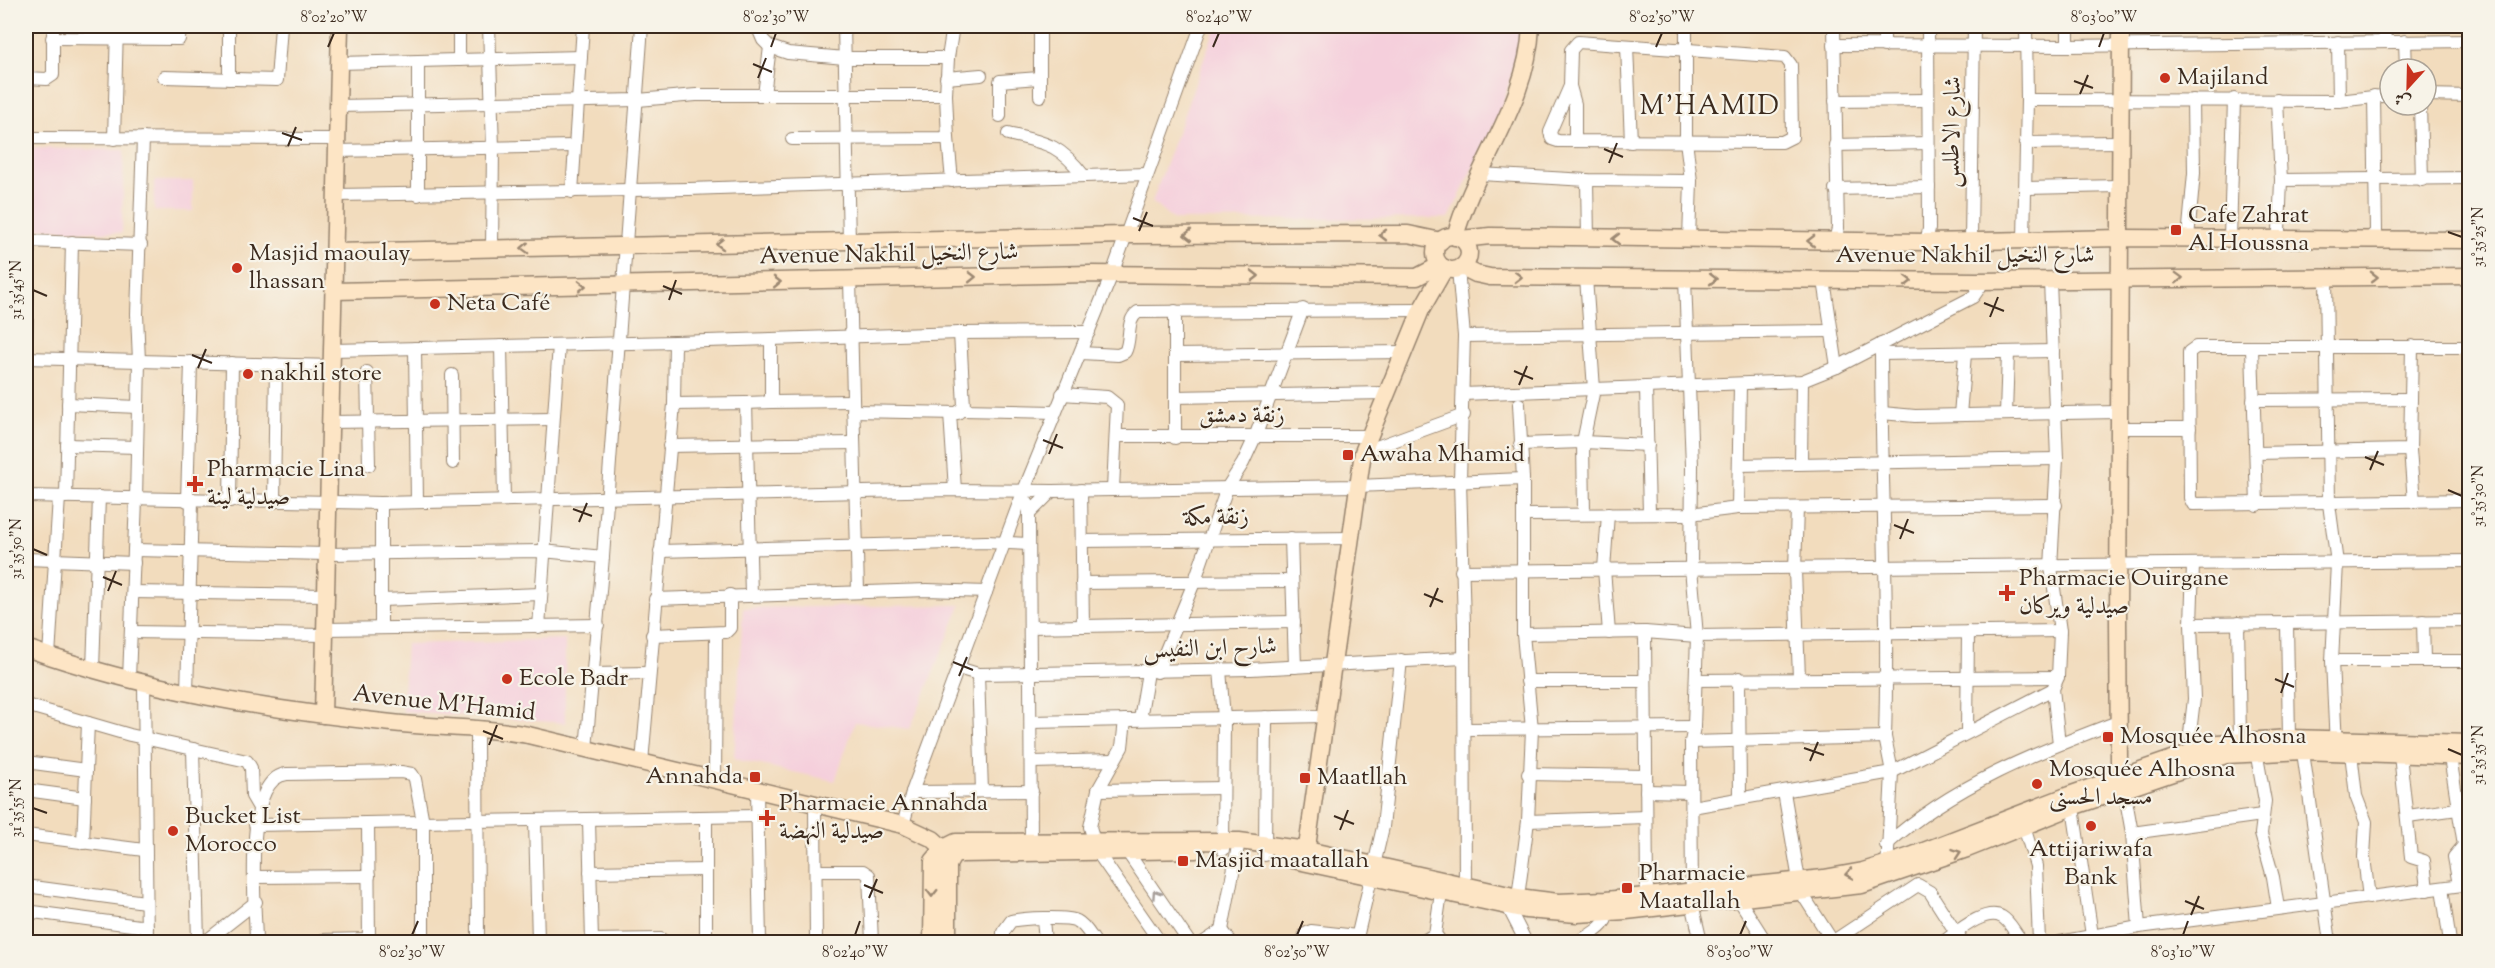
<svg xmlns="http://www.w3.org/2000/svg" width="2495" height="968" viewBox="0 0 2495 968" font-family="'Sorts Mill Goudy',Amiri,serif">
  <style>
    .built { fill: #f5cfdc }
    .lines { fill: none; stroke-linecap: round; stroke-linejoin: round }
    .street-casing { stroke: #96836e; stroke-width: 14 }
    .secondary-casing { stroke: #96836e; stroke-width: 19 }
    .street { stroke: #fff; stroke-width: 12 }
    .secondary { stroke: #fde5c5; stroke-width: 16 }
    .oneway { stroke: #9c8872 }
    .oneway2 { stroke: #a79f9a }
    .ticks { fill: none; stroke: #3b2a1e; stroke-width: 2 }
    .poi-dot { fill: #c8321e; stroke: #f7f3e8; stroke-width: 2 }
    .labels { text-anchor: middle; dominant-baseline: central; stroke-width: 4.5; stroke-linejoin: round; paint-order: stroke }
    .poi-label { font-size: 24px; fill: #3b2a1e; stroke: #f7f3e8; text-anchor: start }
    .street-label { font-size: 24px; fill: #3b2a1e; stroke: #f7f3e8 }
    .quarter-label { font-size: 27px; letter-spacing: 1.5px; fill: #3b2a1e; stroke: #f7f3e8 }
    .neatline { fill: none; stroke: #3b2a1e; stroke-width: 2 }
    .ticks-label { font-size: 15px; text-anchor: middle; fill: #3b2a1e }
  </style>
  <rect width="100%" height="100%" fill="#f7f3e8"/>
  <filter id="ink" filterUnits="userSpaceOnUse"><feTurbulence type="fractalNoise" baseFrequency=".0167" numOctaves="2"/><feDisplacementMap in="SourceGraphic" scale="12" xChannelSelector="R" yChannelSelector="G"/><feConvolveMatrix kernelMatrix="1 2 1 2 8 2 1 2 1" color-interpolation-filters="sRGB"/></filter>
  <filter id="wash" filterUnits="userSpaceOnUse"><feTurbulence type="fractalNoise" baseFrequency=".008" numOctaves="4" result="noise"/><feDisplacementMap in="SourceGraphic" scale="24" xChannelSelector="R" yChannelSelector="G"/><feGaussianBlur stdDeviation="1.35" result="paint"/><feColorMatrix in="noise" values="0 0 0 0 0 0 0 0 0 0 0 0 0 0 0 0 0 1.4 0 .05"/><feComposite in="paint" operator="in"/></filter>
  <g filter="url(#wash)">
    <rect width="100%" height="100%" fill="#f2dcbd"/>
    <!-- built -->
    <g class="built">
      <polygon points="1216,26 1523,26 1523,35 1501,111 1449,218 1174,220 1152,202"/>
      <polygon points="26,148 124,150 122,233 26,228"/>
      <rect x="154" y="181" width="39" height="30"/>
      <polygon points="961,605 910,729 855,722 835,781 734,759 743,608"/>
      <polygon points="565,639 565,723 402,711 406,644"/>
    </g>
  </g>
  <g filter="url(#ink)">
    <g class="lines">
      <defs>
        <g id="street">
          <polyline points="229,26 229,79"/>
          <polyline points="459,26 459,60"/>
          <polyline points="489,26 493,148 492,248"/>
          <polyline points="757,26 763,40 770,47 788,53 845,58 948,58 953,26"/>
          <polyline points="844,26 849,241"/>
          <polyline points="1686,26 1686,141 1691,181 1689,239"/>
          <polyline points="1834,26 1838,228 1835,241"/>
          <polyline points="2068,26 2068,46"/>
          <polyline points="2384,26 2385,42"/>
          <polyline points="52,38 179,39 180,26"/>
          <polyline points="2405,41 2406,69"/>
          <polygon points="1578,42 1785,57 1791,65 1792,137 1782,142 1558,141 1552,139 1550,132 1570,86 1571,50"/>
          <polyline points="2338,42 2339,101"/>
          <polyline points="1834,45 2068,46 2470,41"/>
          <polyline points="1627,46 1631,142"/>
          <polyline points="1884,46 1884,26"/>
          <polyline points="418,62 418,195"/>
          <polyline points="339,63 581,57"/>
          <polyline points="164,77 277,80 281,26"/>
          <polyline points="26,78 47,79 53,75 53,26"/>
          <polyline points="946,78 981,75"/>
          <polyline points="1570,86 1575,104 1575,141"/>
          <polyline points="764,95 770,47"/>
          <polyline points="946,95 948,58"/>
          <polyline points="2426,95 2470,96"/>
          <polyline points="1040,96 1040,26"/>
          <polyline points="2027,100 2339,101 2390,95"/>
          <polyline points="1835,101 1927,100"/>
          <polyline points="2420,105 2422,180"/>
          <polyline points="338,106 638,100 696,95 946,95 948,138 792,139"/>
          <polyline points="1000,116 1000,81 1039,78"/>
          <path d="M1008,134C1047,143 1059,144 1084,176"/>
          <polyline points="26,138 338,139"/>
          <polyline points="948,138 952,181"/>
          <polyline points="114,139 117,26"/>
          <polyline points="2025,143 2120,142"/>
          <polyline points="1835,145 1928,143"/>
          <polyline points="337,151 574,146"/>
          <polyline points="1480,174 1587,180 1691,181"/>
          <polyline points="1587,180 1588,239"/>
          <polyline points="2281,180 2470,178"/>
          <polyline points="2026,188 2119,186"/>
          <polyline points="1835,189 1929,187"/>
          <polyline points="572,192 583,26"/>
          <polyline points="337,195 689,189 1146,174"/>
          <polyline points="2188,238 2194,173 2193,100"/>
          <polyline points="2230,238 2234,99"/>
          <polyline points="2024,239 2027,100 2026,26"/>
          <polyline points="2276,239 2279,231 2281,180 2277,100"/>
          <polyline points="1971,240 1974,26"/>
          <polyline points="2368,240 2376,232 2374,96"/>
          <polyline points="26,241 141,245"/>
          <polyline points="1926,242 1929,229 1928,26"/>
          <polyline points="1458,269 1464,336 1460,480 1464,625 1465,891"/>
          <polyline points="2326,277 2329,504 2337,563 2332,661 2336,746"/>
          <polyline points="1685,279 1692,466 1691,568 1697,636 1694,727 1691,742 1692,903 1701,942"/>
          <polyline points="850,280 858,592"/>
          <polyline points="1824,280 1837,367"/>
          <polyline points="2050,281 2057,459 2051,567 2060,631 2058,677 2053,689 2059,744"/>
          <polyline points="1464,336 1831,331"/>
          <polyline points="26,341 29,241"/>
          <path d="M1881,344C1881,475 1889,606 1885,737L1892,772L1887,871"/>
          <polyline points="501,346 504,500"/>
          <polyline points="2470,347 2196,347 2189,352 2189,357 2190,498 2193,504 2470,500"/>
          <polyline points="415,348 417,502"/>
          <polyline points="2252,348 2257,505"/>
          <polyline points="333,350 675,342"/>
          <path d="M1081,353L1118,355L1125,352C1132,339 1125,321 1138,312L1421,310"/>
          <polyline points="1881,354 2053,351"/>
          <polyline points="1175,355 1404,352"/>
          <polyline points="26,358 333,366"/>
          <polyline points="367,372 369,465"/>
          <polyline points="452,375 453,463"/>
          <polyline points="1646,387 1649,514"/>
          <polyline points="1062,394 1107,397 1117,405 1113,489"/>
          <polyline points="1463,394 1802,381 1837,367 1973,297 1980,287 1977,281"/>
          <polyline points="1175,397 1386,393"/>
          <polyline points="2411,399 2412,346"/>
          <polyline points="2253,400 2411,399 2410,450 2256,453"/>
          <polyline points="771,402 853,401"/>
          <polyline points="746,403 771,402 771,340"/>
          <polyline points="68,404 138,407"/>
          <polyline points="674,404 746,403 751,595"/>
          <polyline points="962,410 1055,412"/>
          <polyline points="853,411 958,413 964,406 960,333"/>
          <polyline points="950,413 955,490"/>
          <polyline points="1882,413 1915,416 2118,412"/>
          <polyline points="2006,414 2008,353"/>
          <polyline points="1960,415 1965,354"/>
          <polyline points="331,422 553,419"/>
          <polyline points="2118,428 2190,428"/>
          <polyline points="1117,436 1367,436"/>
          <polyline points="1175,438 1175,311"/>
          <polyline points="1520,444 1583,442 1648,445"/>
          <polyline points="67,445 137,447"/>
          <polyline points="669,446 854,443"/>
          <polyline points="2410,450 2414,502"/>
          <polyline points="1363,452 1464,415"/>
          <polyline points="1801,463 1802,381"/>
          <polyline points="1739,465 2057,459"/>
          <polyline points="1081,490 1083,625"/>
          <polyline points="1022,495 1028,504 1029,514 1031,841"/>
          <polyline points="26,496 381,503 949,490 1052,491 1357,486 1523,479"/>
          <polyline points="66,497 72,242"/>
          <polyline points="187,501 191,362"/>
          <polyline points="230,501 232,363"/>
          <polyline points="274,502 276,364"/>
          <polyline points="381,503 381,628"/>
          <polyline points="1738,508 1740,384"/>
          <polyline points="1797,508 1795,570 1799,678"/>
          <polyline points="1029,514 1052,491"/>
          <polyline points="1584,514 1583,442 1594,389 1586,278"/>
          <polyline points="1608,514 1604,569 1609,633"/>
          <polyline points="1523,515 1690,514 1738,508 2056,505"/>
          <polyline points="1291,538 1295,667"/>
          <polyline points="1082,541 1351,538"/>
          <polyline points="134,550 327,554 543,551 603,557"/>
          <polyline points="660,551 986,542 1028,544"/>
          <polyline points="26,559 134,563"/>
          <polyline points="2193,565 2191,624 2194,699 2190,733 2193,750"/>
          <polyline points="1461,571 2470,561"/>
          <polyline points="1082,583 1292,581"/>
          <polyline points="133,592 326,595"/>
          <polyline points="655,599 927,590 986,592"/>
          <polyline points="381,600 541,594"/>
          <polyline points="2423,621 2424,660"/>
          <polyline points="2238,623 2240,740"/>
          <polyline points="2191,624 2470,621"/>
          <polyline points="2287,624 2289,738"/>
          <polyline points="539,627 559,345"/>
          <polyline points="1030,627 1294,622"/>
          <polyline points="326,629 598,625"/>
          <polyline points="131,632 325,635"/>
          <polyline points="1645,632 1647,894"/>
          <polyline points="1523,634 1645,632 1697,636 2060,631"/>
          <polyline points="652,635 726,632 730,628 730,595"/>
          <polyline points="49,656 59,497"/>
          <polyline points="2332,661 2470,661"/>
          <polyline points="958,668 978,674 1251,669 1464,658"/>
          <polyline points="93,669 99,497"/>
          <polyline points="1220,670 1224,718 1223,850"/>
          <polyline points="1157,672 1195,580 1227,488 1243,463 1255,437 1303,309"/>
          <polyline points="593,674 649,673"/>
          <polyline points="978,674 982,791"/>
          <polyline points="1739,678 1740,798"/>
          <polyline points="129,679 136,499 139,361 137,314 143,138"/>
          <polyline points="1696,680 2058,677"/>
          <polyline points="1527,681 1645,681"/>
          <polyline points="144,683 147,942"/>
          <polyline points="187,693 192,501"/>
          <polyline points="26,705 130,735 247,761 251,768 252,796 259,808"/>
          <polyline points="1140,719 1148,672"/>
          <polyline points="1125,720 1122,747 1098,790 1090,827 1098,853 1160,942"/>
          <polyline points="1031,722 1324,716"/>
          <polyline points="477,728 478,942"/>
          <polyline points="1465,729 1694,727"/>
          <polyline points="1967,732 1968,632"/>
          <polyline points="1691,742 1885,737"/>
          <polyline points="2302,745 2330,942"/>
          <polyline points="193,749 198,942"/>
          <polyline points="586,749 603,557 642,26"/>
          <polyline points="2256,751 2265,801 2261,834 2273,877 2278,908"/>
          <polyline points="2351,753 2356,796 2366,822 2364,857 2369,898"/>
          <polyline points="2400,755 2411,857 2424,861 2427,890"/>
          <polyline points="2450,757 2464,845 2454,857 2459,885"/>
          <polyline points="26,762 86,770"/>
          <polyline points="642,762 674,404 675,342 960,333 1089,332"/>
          <polyline points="1032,762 1114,760"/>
          <polyline points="1528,774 1646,776"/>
          <polyline points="715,780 716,633"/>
          <polyline points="2124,789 2132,833 2139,927"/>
          <polyline points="26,790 85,798"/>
          <polyline points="1098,790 1223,788"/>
          <polyline points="757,791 760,942"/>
          <polyline points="1646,791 1691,792"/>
          <polyline points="912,792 1032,791"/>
          <polyline points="1784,792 1801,892 1833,942"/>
          <polyline points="2072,801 2093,942"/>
          <polyline points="815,804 816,942"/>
          <polyline points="1692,807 1892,772 2053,689"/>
          <polyline points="2408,816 2457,809"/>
          <polyline points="535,820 538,942"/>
          <polyline points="589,820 592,942"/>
          <polyline points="2022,820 2036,866 2039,942"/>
          <polyline points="1528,821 1646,817"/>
          <polyline points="368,823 369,942"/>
          <polyline points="255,825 756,816"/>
          <polyline points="903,825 912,792 1022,495 1112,274 1201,26"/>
          <polyline points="2132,833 2262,815"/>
          <polyline points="26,835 144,850"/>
          <polyline points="83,843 88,723"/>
          <path d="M1886,845C1953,785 2037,752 2120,721"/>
          <polyline points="1124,847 1189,942"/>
          <polyline points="1265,855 1266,717"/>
          <polyline points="816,871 863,871 869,875 872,942"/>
          <polyline points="590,872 705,870"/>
          <polyline points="255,877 369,876"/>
          <polyline points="26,886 145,902"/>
          <polyline points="2442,888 2450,942"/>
          <polyline points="1518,897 1528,821 1532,729 1523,634 1523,479 1519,404"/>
          <polyline points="1738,898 1766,942"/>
          <polyline points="1505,901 1526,942"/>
          <polyline points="26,911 147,927"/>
          <polyline points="1043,919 1045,942"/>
          <polyline points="1222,930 1239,841"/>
          <polyline points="1222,930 1231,942"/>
          <polyline points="591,940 661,939"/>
          <polyline points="205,942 256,902"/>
          <path d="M256,942C256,910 241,778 287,774L401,772L412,774L415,779L423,822V942"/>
          <polyline points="319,942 323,940 369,939"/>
          <polyline points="706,942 706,817"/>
          <path d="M1003,942V932L1011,921C1023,918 1068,916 1077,921C1085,925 1090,935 1095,942"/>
          <polyline points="1204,942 1222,930"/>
          <polyline points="1303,942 1305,934 1311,931 1357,936"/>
          <polyline points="1356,942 1383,827 1401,660"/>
          <polyline points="1422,942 1435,934"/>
          <polyline points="1441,942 1435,934 1441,893"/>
          <path d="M1578,942C1592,933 1612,925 1607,905"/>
          <polyline points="1832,942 1918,885 1930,892 1962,942"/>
          <path d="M1943,942C1956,933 1985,907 2002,917C2011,922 2015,935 2023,942"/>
          <polyline points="2060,942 2139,927 2470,884"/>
        </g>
        <g id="secondary">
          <polyline points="2121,26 2118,620 2119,762 2123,786"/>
          <circle cx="1452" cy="253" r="17"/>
          <path d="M1455,237C1475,164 1528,104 1531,26"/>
          <polyline points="1461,239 1490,236 1926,242 2121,238 2470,240"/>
          <polyline points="335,252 1126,235 1408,234 1441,241"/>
          <polyline points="1462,267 1476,274 1490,277 1977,281 2470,276"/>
          <polyline points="334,291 1090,274 1417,277 1440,265"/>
          <path d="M26,648C144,690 267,710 392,723C437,728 483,727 528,735L903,825L933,839L952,856"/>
          <polyline points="323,715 340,26"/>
          <polyline points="1279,857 1526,910 1577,914 1626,911 1862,885 1967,849 2075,806 2226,755 2303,751 2470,757"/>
          <polyline points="1305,861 1363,452 1421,310 1445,268"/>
          <polyline points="932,942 933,861 944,848 956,842 1239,841 1307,850 1518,897 1558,902 1606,900 1824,878 1863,871 1908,857 2069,795 2218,743 2289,738 2470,743"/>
          <polyline points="948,942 948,865 953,856 959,854 1196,850"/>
        </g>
      </defs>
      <!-- street casing -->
      <use href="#street" class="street-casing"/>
      <!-- secondary casing -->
      <use href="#secondary" class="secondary-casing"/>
      <!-- street -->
      <use href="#street" class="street"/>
      <!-- secondary -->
      <use href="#secondary" class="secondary"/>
    </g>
    <!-- one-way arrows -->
    <defs><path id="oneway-chevron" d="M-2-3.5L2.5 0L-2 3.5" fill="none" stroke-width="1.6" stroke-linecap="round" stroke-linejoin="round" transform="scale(1.5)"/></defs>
    <g class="oneway">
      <use href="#oneway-chevron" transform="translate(1188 235) rotate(180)"/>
      <use href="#oneway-chevron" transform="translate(1383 235) rotate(180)"/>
      <use href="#oneway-chevron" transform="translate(1616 239) rotate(180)"/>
      <use href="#oneway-chevron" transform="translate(1811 241) rotate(-179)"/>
      <use href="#oneway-chevron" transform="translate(720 244) rotate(179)"/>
      <use href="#oneway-chevron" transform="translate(525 248) rotate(178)"/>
      <use href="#oneway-chevron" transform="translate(1255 276)"/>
      <use href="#oneway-chevron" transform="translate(972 277) rotate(-1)"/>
      <use href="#oneway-chevron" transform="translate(1518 277) rotate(1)"/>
      <use href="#oneway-chevron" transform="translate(2374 277) rotate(-1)"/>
      <use href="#oneway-chevron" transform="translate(2179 278) rotate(-2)"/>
      <use href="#oneway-chevron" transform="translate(1713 279)"/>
      <use href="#oneway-chevron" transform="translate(1908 281)"/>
      <use href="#oneway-chevron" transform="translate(777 282) rotate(-1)"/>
      <use href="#oneway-chevron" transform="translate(582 286) rotate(-1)"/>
      <use href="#oneway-chevron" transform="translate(1957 853) rotate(-19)"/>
      <use href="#oneway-chevron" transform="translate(1849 874) rotate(170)"/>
      <use href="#oneway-chevron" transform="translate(932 893) rotate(91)"/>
    </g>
    <use class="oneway2" href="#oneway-chevron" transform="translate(1156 894) rotate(-124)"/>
  </g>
  <!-- ticks -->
  <path class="ticks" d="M328,47L334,33M771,47L776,33M1213,47L1219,33M1656,47L1662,33M2099,47L2104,33M753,64L772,72M758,78L766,58M2074,81L2093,88M2080,94L2088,75M282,133L302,140M288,146L296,127M1604,149L1623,157M1609,163L1617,143M1133,218L1153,226M1139,231L1147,212M2448,232L2462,237M663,286L682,294M33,290L47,296M669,300L676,280M1984,303L2004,311M1990,317L1998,297M192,355L212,363M198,368L206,349M1514,371L1533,379M1519,385L1527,366M1043,440L1063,448M1049,454L1057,434M2365,457L2384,465M2370,470L2378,451M2448,490L2462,496M573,509L592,516M579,522L587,503M1894,525L1914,533M1900,539L1908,519M33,549L47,555M103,577L122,585M108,591L116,571M1424,594L1443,602M1430,607L1438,588M953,662L973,670M959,676L967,657M2275,679L2294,687M2281,693L2288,673M483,731L503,739M489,745L497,725M1804,748L1824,755M2448,749L2462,755M1810,761L1818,742M33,808L47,813M1334,816L1354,824M1340,830L1348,810M864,885L883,893M869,898L877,879M2185,901L2204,909M2191,915L2199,896M412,935L418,921M855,935L860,921M1297,935L1303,921M1740,935L1746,921M2183,935L2188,921"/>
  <!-- markers -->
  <g class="poi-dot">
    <circle cx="2165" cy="78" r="6"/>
    <rect x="2170" y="224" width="12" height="12" rx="3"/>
    <circle cx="237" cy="268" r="6"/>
    <circle cx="435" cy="304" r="6"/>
    <circle cx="248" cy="374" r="6"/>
    <rect x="1342" y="449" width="12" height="12" rx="3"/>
    <path d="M192 475h6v6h6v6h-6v6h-6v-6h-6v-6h6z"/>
    <path d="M2004 584h6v6h6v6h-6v6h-6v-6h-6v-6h6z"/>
    <circle cx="507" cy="679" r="6"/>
    <rect x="2102" y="731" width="12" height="12" rx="3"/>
    <rect x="749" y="771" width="12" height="12" rx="3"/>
    <rect x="1299" y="772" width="12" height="12" rx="3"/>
    <circle cx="2037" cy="784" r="6"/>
    <path d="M764 809h6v6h6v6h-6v6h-6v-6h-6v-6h6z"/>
    <circle cx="2091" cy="826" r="6"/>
    <circle cx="173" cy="831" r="6"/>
    <rect x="1177" y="855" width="12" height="12" rx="3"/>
    <rect x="1621" y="882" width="12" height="12" rx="3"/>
  </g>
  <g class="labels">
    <!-- poi labels -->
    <g class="poi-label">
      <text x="2177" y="78">Majiland</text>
      <text x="2188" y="216">Cafe Zahrat<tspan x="2188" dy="28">Al Houssna</tspan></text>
      <text x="249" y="254">Masjid maoulay<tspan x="249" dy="28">lhassan</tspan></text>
      <text x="447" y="304">Neta Café</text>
      <text x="260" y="374">nakhil store</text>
      <text x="1360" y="455">Awaha Mhamid</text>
      <text x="207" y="470">Pharmacie Lina<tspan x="207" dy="28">صيدلية لينة</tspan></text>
      <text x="2019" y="579">Pharmacie Ouirgane<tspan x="2019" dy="28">صيدلية ويركان</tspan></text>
      <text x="519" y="679">Ecole Badr</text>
      <text x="2120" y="737">Mosquée Alhosna</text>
      <text x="2049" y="770">Mosquée Alhosna<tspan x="2049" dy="28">مسجد الحسنى</tspan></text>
      <text x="743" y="777" text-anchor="end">Annahda</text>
      <text x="1317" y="778">Maatllah</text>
      <text x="779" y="804">Pharmacie Annahda<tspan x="779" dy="28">صيدلية النهضة</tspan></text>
      <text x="185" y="817">Bucket List<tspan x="185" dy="28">Morocco</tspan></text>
      <text x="2091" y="850" text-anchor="middle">Attijariwafa<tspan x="2091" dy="28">Bank</tspan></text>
      <text x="1195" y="861">Masjid maatallah</text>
      <text x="1639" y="874">Pharmacie<tspan x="1639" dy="28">Maatallah</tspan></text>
    </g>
    <!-- street labels -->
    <g class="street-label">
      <text transform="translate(1953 132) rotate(-89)">شارع الاطلس</text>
      <text transform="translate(889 255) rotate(-1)">Avenue Nakhil شارع النخيل</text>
      <text x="1965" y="256">Avenue Nakhil شارع النخيل</text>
      <text x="1242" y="416">زنقة دمشق</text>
      <text transform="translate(1216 518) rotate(-1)">زنقة مكة</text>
      <text transform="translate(1210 649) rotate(-2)">شارح ابن النفيس</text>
      <text transform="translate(444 704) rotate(6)">Avenue M'Hamid</text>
    </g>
    <!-- quarter labels -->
    <g class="quarter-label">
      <text x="1710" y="107">M'HAMID</text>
    </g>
  </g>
  <!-- margin -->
  <rect width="2495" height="968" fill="none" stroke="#f7f3e8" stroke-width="66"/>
  <!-- north arrow -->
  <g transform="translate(2408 87) rotate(202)"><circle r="28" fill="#f7f3e8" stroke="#aca397" stroke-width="1.5"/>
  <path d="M0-4.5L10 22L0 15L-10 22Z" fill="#c8321e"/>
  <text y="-9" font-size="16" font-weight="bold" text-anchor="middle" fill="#3b2a1e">ش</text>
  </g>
  <rect x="33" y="33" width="2429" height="902" class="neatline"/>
  <g class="ticks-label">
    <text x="334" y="22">8°02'20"W</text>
    <text x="776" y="22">8°02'30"W</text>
    <text x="1219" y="22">8°02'40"W</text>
    <text x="1662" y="22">8°02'50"W</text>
    <text x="2104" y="22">8°03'00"W</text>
    <text transform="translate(2478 237) rotate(-90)" y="5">31°35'25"N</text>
    <text transform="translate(16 290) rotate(-90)" y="5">31°35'45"N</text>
    <text transform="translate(2478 496) rotate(-90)" y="5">31°35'30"N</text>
    <text transform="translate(16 549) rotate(-90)" y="5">31°35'50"N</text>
    <text transform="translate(2478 755) rotate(-90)" y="5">31°35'35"N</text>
    <text transform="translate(16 808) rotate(-90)" y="5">31°35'55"N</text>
    <text x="412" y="957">8°02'30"W</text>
    <text x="855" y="957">8°02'40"W</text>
    <text x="1297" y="957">8°02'50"W</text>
    <text x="1740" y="957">8°03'00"W</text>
    <text x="2183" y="957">8°03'10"W</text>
  </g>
</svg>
